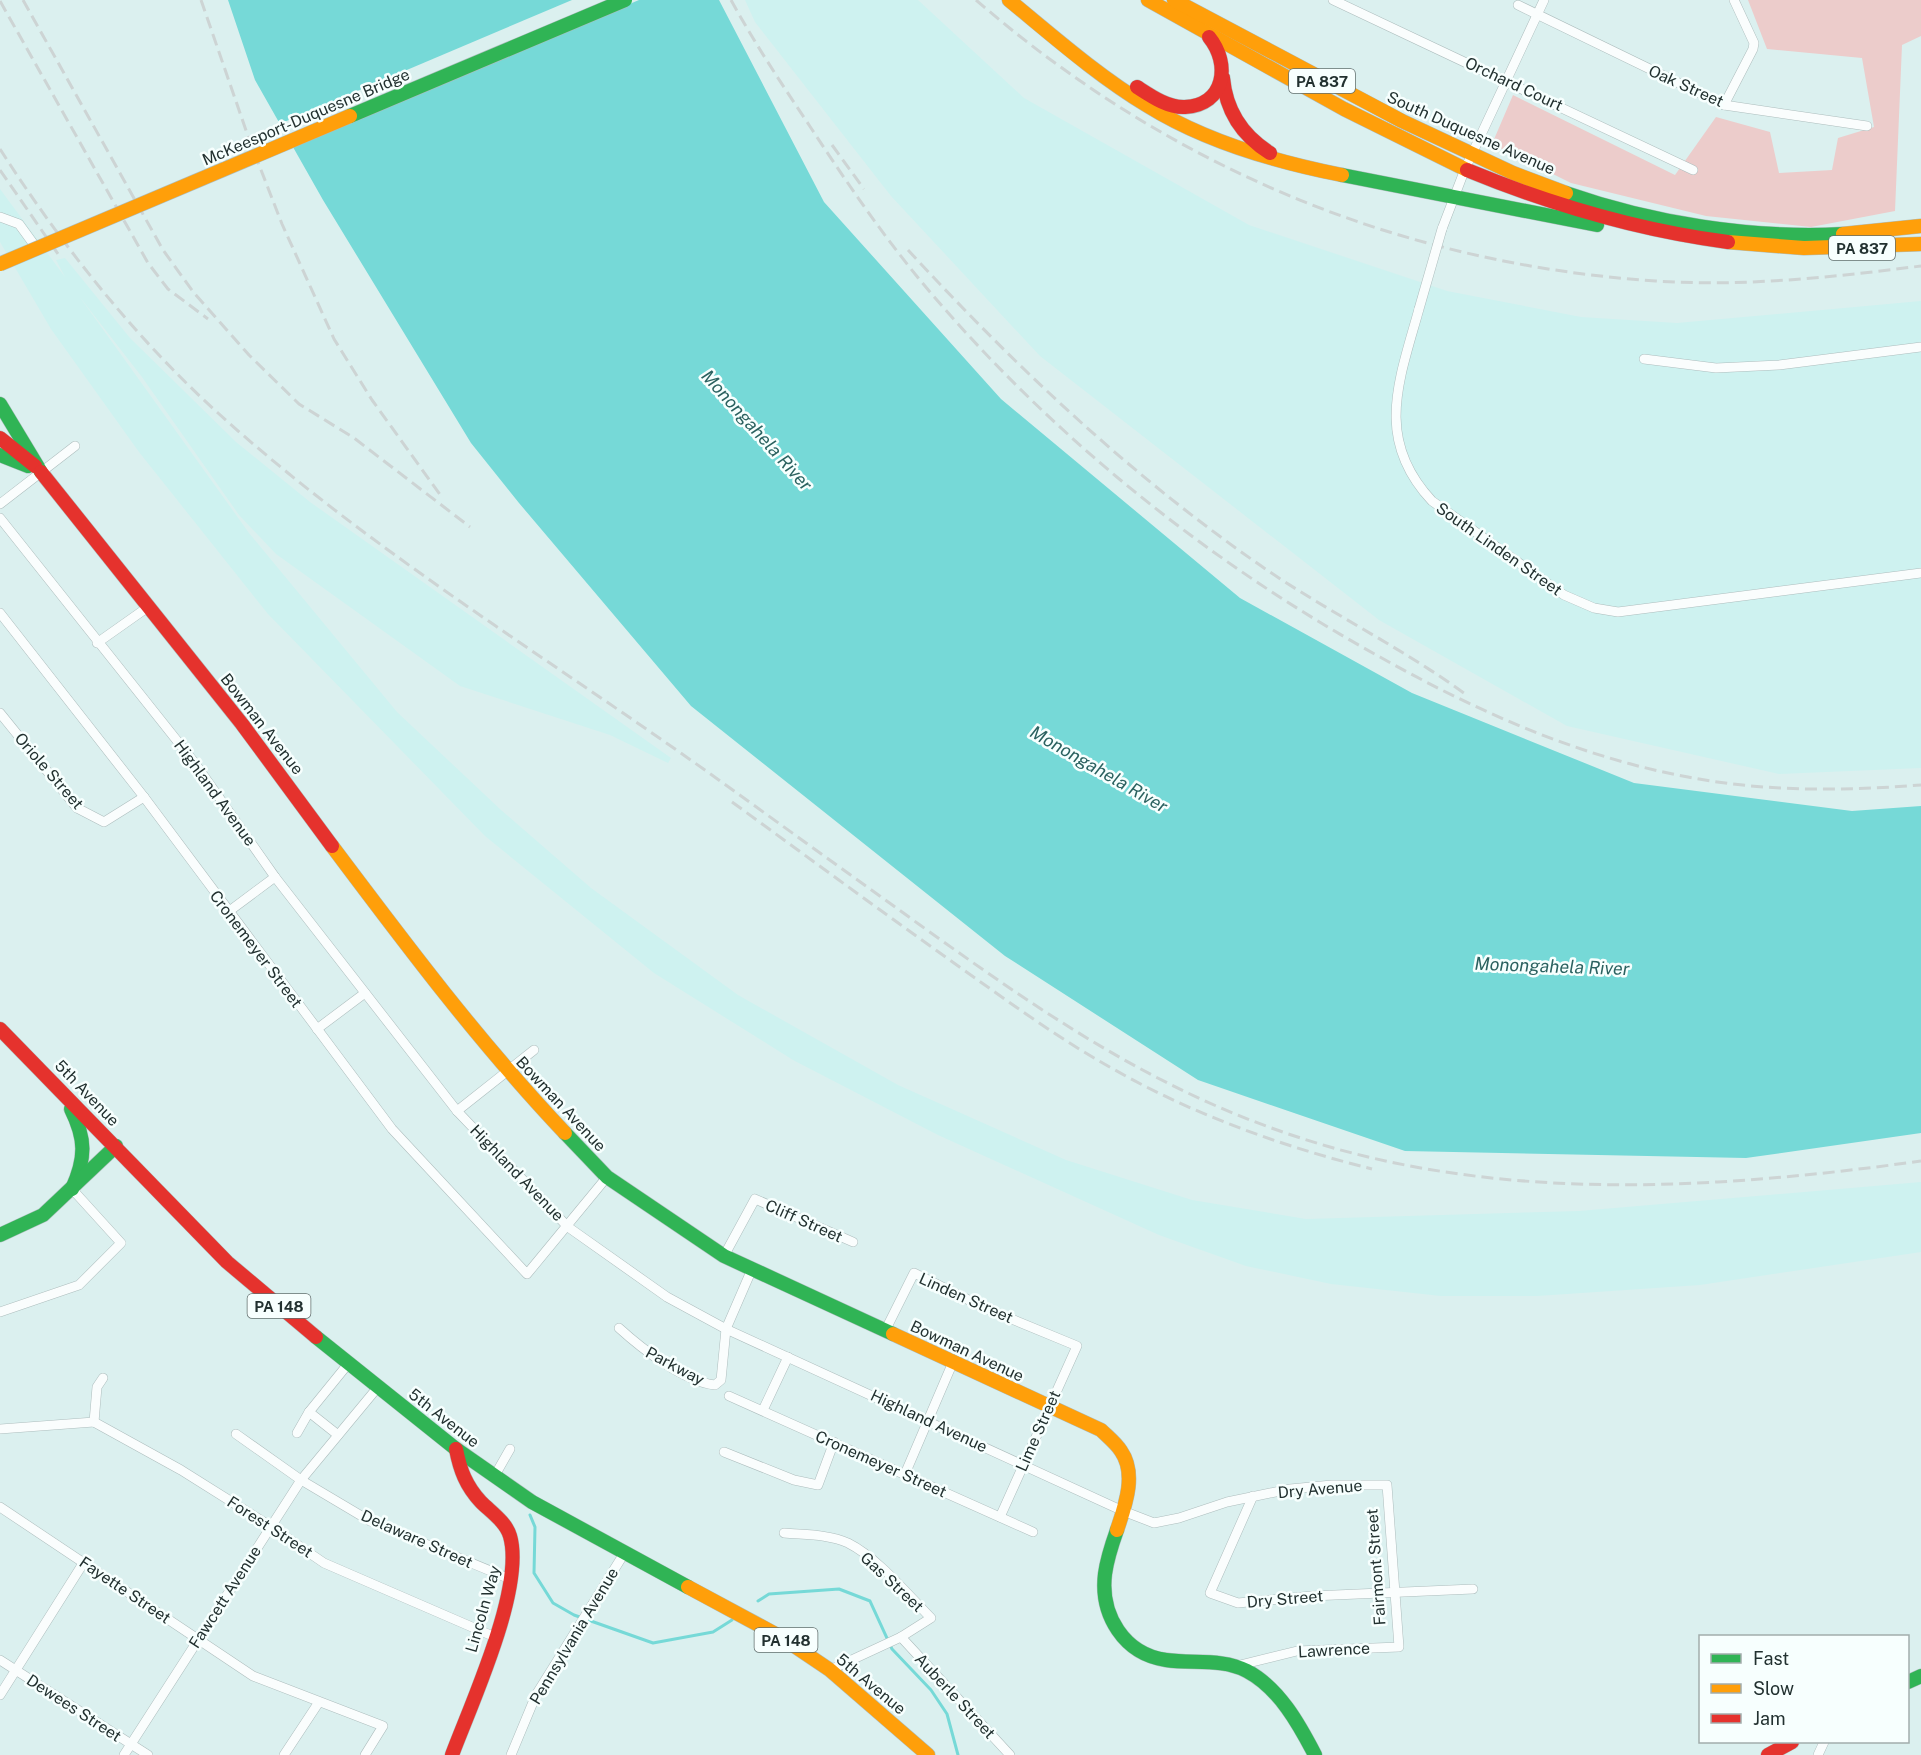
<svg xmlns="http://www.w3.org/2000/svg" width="1921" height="1755" viewBox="0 0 1921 1755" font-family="'Public Sans',sans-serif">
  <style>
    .built { fill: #cef2f0 }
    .green { fill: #eccccb }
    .water { fill: #76d9d7 }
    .pier { fill: #dbf0ef }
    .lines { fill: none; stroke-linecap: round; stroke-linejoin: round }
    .stream { stroke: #76d9d7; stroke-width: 3 }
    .street-casing { stroke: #adbdbd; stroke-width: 10 }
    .fast-casing { stroke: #adbdbd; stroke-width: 15 }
    .slow-casing { stroke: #adbdbd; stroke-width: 15 }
    .jam-casing { stroke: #adbdbd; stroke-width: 15 }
    .street { stroke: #fafdfd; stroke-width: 9 }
    .fast { stroke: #30b455; stroke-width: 14 }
    .slow { stroke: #ff9f0a; stroke-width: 14 }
    .jam { stroke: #e5322d; stroke-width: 14 }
    .rail { stroke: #cdd4d4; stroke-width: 3; stroke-dasharray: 12 6; stroke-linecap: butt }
    .street-bridge-casing { stroke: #adbdbd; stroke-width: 10; stroke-linecap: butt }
    .fast-bridge-casing { stroke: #adbdbd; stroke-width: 15; stroke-linecap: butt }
    .slow-bridge-casing { stroke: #adbdbd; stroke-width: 15; stroke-linecap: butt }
    .street-bridge { stroke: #fafdfd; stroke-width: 9 }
    .fast-bridge { stroke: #30b455; stroke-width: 14 }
    .slow-bridge { stroke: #ff9f0a; stroke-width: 14 }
    .labels { text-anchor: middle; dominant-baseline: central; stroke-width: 5; stroke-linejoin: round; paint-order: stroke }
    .shield { fill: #f7fffe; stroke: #626f6e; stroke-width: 1.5 }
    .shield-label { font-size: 15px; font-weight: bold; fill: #223130 }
    .street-label { font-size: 16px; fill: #223130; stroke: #f7fffe }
    .water-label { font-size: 18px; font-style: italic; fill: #2b6260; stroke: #f7fffe }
  </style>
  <rect width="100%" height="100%" fill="#dbf0ef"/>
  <!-- built -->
  <g class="built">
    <polygon points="745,0 918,0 1024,98 1249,225 1447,291 1581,317 1677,323 1921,301 1921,768 1779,774 1567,726 1379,620 1040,356 891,196 755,22"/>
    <polygon points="0,189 65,277 56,260 65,258 130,338 236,442 310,502 671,758 668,763 610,735 460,686 276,554 239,515 142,377 79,296 249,533 397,712 501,810 591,888 738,995 898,1085 1066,1160 1192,1200 1306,1219 1579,1211 1921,1182 1921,1252 1700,1285 1537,1296 1441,1296 1331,1284 1246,1266 1159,1235 938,1135 793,1060 654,973 485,836 268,614 139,452 51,329 0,242"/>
  </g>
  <!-- green -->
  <polygon class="green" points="1748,0 1921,0 1921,36 1902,45 1895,211 1811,227 1706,216 1571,183 1492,144 1513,95 1675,175 1716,117 1770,132 1779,173 1832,170 1838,138 1874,127 1862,58 1767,49"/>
  <!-- water -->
  <polygon class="water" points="228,0 719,0 824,202 1001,399 1240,598 1412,693 1634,783 1852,811 1921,806 1921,1133 1746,1158 1405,1151 1198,1080 1005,956 691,706 519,503 471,443 323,200 255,80"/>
  <!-- pier -->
  <polygon class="pier" points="572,0 639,0 290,148 277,125"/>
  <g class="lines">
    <!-- stream -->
    <g class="stream">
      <polyline points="530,1515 535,1527 534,1573 553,1603 574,1615 653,1643 713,1632 732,1620"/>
      <polyline points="758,1601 769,1594 839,1589 870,1601 892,1649 931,1690 947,1714 958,1755"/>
    </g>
    <defs>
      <g id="street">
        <polyline points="1333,0 1693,170"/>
        <polyline points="1518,5 1724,105 1867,126"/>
        <polyline points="1724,105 1753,49 1754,43 1734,0"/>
        <polyline points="0,217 19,224 35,246"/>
        <polyline points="1442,229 1465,169 1544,0"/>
        <path d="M1419,309C1399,381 1374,439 1432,501L1564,595L1594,608L1618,612L1921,573"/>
        <polyline points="1644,359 1716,368 1779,365 1921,347"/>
        <polyline points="0,504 75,446"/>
        <polyline points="0,518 194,762 275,877 457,1111 568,1227 667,1297 726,1329 1123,1511 1154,1523 1179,1518 1227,1502 1290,1489 1332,1485 1387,1485 1399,1647 1297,1651 1236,1666"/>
        <polyline points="0,613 144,797 392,1129 527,1274 607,1177"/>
        <polyline points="97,643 148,607"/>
        <polyline points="0,713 77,808 104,822 144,797"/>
        <polyline points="228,912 275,877"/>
        <polyline points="317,1029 365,993"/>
        <polyline points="457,1111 534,1050"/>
        <polyline points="724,1256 755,1199 853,1242"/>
        <polyline points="0,1312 79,1285 121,1243 72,1189"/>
        <path d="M619,1328C641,1348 684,1382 715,1385L721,1380L726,1329L752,1269"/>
        <polyline points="885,1331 914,1273 985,1308 1077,1346 1000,1517"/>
        <polyline points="729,1396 1033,1532"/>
        <polyline points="763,1410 788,1357"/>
        <polyline points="309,1412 338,1435"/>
        <polyline points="94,1422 181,1470 270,1526 324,1563 495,1637"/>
        <polyline points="94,1422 97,1387 103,1378"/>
        <polyline points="0,1429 94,1422"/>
        <polyline points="297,1433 309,1412 348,1364"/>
        <polyline points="236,1434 301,1480 370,1521 510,1579"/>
        <polyline points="724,1452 794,1480 818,1485 834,1442"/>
        <polyline points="905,1474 953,1362"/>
        <polyline points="494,1477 510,1449"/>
        <polyline points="1253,1496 1210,1593 1238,1603 1312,1596 1473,1589"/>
        <polyline points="0,1507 253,1676 383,1726 365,1755"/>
        <path d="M784,1533C805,1535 828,1534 848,1543C878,1558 908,1595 931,1618L901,1637L830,1670"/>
        <polyline points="901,1637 1010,1755"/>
        <polyline points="0,1660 148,1755"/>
        <polyline points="0,1695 84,1562"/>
        <polyline points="124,1755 301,1480 378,1387"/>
        <polyline points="284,1755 319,1702"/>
        <polyline points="511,1755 536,1695 625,1552"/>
        <polyline points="1818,1755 1824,1742"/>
      </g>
      <g id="fast">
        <polyline points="1342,175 1597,225"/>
        <path d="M1566,193C1652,223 1751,239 1843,234"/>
        <polyline points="0,404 41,472"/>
        <polyline points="0,455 28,466"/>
        <path d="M71,1109C86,1139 86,1158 72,1189"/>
        <polyline points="565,1133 607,1177 724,1256 893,1334"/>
        <polyline points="0,1235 43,1215 116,1146"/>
        <polyline points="316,1337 456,1449 532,1502 688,1587"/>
        <path d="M1117,1530C1112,1544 1107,1559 1105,1574C1100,1615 1124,1654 1166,1660C1193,1664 1222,1658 1247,1671C1279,1688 1299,1724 1315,1755"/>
        <polyline points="1908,1682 1921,1676"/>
      </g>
      <g id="slow">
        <path d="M1009,0C1054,37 1098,76 1148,106C1206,142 1276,162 1342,175"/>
        <polyline points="1148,0 1344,109 1467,170"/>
        <polyline points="1174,0 1402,121 1513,173 1566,193"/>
        <polyline points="1843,234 1921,226"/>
        <polyline points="1728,242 1804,248 1921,244"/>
        <path d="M332,846C407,946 479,1042 565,1133"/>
        <path d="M893,1334L1101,1430C1107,1436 1116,1443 1121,1451C1137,1474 1125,1506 1117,1530"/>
        <polyline points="688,1587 781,1637 830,1670 928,1755"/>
      </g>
      <g id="jam">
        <path d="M1223,78C1226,111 1243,136 1270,153"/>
        <path d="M1137,87C1151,96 1168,108 1185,107C1225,105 1231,64 1209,37"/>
        <path d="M1467,170C1552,205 1637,230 1728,242"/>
        <polyline points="0,438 35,466"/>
        <polyline points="41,472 242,724 332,846"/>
        <polyline points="0,1029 227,1262 316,1337"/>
        <path d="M452,1755C471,1704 525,1588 510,1536C506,1522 491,1512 481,1502C466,1486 460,1470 456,1449"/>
        <polyline points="1768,1755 1792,1742"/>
      </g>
    </defs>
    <!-- street casing -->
    <use href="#street" class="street-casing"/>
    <!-- fast casing -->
    <use href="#fast" class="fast-casing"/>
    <!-- slow casing -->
    <use href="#slow" class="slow-casing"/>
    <!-- jam casing -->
    <use href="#jam" class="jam-casing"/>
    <!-- street -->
    <use href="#street" class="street"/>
    <!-- fast -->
    <use href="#fast" class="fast"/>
    <!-- slow -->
    <use href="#slow" class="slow"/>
    <!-- jam -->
    <use href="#jam" class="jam"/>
    <!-- rail -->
    <g class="rail">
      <polyline points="23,0 163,250 194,293 249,355 299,404 354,438 470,527"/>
      <polyline points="201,0 249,139 282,224 334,339 372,400 441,496"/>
      <path d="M731,0C755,44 783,86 811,128C849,186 890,246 936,299C1060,443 1213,565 1380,657C1476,711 1579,757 1688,777C1765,792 1843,791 1921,785"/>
      <path d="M976,0C1170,168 1400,264 1656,281C1744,287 1834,277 1921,266"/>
      <polyline points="0,1 148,263 168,289 208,319"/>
      <polyline points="832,145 864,189"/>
      <path d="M0,149C60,243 135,338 218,413C369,550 550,659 716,778C784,827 852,876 920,925C1054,1021 1170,1101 1330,1147C1522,1202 1726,1188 1921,1161"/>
      <polyline points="0,170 58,254"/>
      <path d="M908,250C1013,364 1127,472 1254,561C1323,610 1400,646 1468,696"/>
      <path d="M732,802C813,861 893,920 975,978C1020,1010 1066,1043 1115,1070C1194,1115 1284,1147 1372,1169"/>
    </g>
    <defs>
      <polyline id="street-bridge" points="1419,309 1442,229"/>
      <polyline id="fast-bridge" points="350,116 625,0"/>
      <polyline id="slow-bridge" points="0,264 350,116"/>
    </defs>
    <!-- street-bridge casing -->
    <use href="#street-bridge" class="street-bridge-casing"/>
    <!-- fast-bridge casing -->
    <use href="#fast-bridge" class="fast-bridge-casing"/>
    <!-- slow-bridge casing -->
    <use href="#slow-bridge" class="slow-bridge-casing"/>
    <!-- street-bridge -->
    <use href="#street-bridge" class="street-bridge"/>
    <!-- fast-bridge -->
    <use href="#fast-bridge" class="fast-bridge"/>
    <!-- slow-bridge -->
    <use href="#slow-bridge" class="slow-bridge"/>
  </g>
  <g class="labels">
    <!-- shield labels -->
    <g class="shield">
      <rect x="1289" y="69" width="66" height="24" rx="4.5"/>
      <rect x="1829" y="236" width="66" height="24" rx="4.5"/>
      <rect x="247.5" y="1294" width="63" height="24" rx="4.5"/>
      <rect x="754.5" y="1628" width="63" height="24" rx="4.5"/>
    </g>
    <g class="shield-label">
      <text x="1322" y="81">PA 837</text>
      <text x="1862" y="248">PA 837</text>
      <text x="279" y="1306">PA 148</text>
      <text x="786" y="1640">PA 148</text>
    </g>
    <!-- street labels -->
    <g class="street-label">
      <text transform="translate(1514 84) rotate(25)">Orchard Court</text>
      <text transform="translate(1686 86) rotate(24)">Oak Street</text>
      <text transform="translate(306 117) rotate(-23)">McKeesport-Duquesne Bridge</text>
      <text transform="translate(1471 133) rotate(24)">South Duquesne Avenue</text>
      <text transform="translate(1499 549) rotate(35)">South Linden Street</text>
      <text transform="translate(262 724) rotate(52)">Bowman Avenue</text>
      <text transform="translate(49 771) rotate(49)">Oriole Street</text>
      <text transform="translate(215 793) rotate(54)">Highland Avenue</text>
      <text transform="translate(256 949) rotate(53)">Cronemeyer Street</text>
      <text transform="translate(87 1093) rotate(46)">5th Avenue</text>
      <text transform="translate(561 1104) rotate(47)">Bowman Avenue</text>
      <text transform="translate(517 1173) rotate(46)">Highland Avenue</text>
      <text transform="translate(804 1221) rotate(24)">Cliff Street</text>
      <text transform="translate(966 1298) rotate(24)">Linden Street</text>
      <text transform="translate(967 1351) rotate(25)">Bowman Avenue</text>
      <text transform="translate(675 1366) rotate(28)">Parkway</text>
      <text transform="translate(444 1418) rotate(38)">5th Avenue</text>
      <text transform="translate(929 1421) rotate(25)">Highland Avenue</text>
      <text transform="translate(1038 1431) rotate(-66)">Lime Street</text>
      <text transform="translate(881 1464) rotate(24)">Cronemeyer Street</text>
      <text transform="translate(1320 1489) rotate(-5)">Dry Avenue</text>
      <text transform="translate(270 1527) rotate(33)">Forest Street</text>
      <text transform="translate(417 1539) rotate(24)">Delaware Street</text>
      <text transform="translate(1376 1567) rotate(-94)">Fairmont Street</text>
      <text transform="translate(892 1582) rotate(43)">Gas Street</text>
      <text transform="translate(125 1590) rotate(34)">Fayette Street</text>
      <text transform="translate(225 1597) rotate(-57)">Fawcett Avenue</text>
      <text transform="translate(1285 1599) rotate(-5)">Dry Street</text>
      <text transform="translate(483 1609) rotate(-74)">Lincoln Way</text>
      <text transform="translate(574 1636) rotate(-59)">Pennsylvania Avenue</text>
      <text transform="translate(1334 1650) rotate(-3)">Lawrence</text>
      <text transform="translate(871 1684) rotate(40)">5th Avenue</text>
      <text transform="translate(955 1696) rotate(47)">Auberle Street</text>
      <text transform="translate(74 1708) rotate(33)">Dewees Street</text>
    </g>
    <!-- water labels -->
    <g class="water-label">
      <text transform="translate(757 430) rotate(48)">Monongahela River</text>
      <text transform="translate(1099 769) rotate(30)">Monongahela River</text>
      <text transform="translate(1552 966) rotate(2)">Monongahela River</text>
    </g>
  </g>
  <!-- legend -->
  <rect x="1699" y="1635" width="210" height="108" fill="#f7fffe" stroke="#a2adac" stroke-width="1.5"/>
  <rect x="1711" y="1654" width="30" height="9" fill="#30b455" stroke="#a2adac" stroke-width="1.5"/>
  <text x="1753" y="1665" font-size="18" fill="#223130">Fast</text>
  <rect x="1711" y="1684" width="30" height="9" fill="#ff9f0a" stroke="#a2adac" stroke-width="1.5"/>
  <text x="1753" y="1695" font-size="18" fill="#223130">Slow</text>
  <rect x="1711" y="1714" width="30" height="9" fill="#e5322d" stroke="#a2adac" stroke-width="1.5"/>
  <text x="1753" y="1725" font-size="18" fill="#223130">Jam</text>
</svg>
